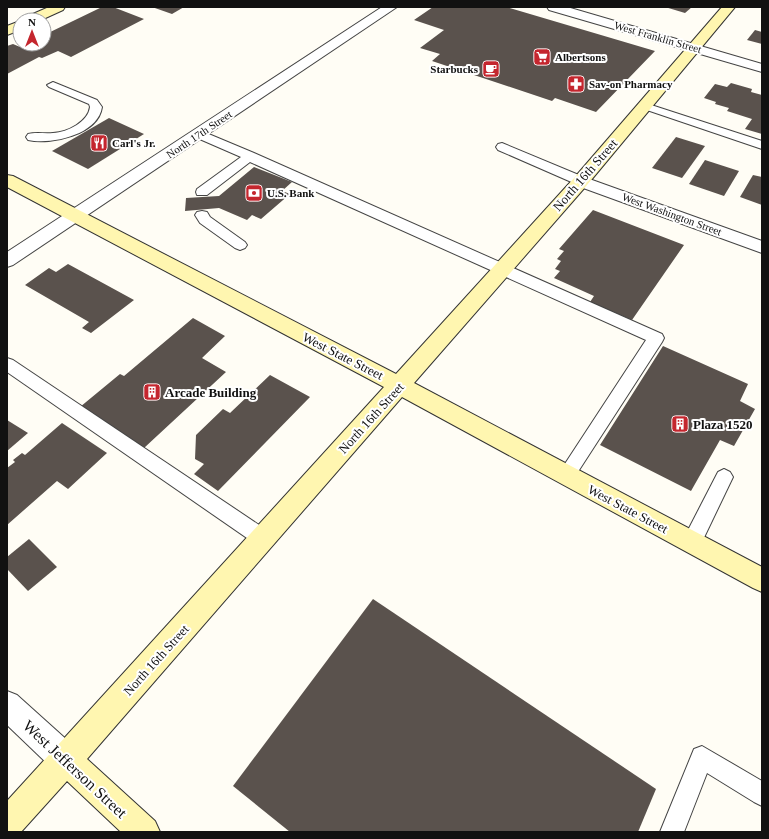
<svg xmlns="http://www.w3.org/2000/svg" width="769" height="839" viewBox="0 0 769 839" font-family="Georgia,serif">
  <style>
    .building { fill: #5a524d }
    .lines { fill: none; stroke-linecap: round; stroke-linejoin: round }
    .lane-casing { stroke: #444; stroke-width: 2 }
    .street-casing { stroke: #444; stroke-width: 2 }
    .secondary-casing { stroke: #333; stroke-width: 2 }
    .lane { fill: #fff; fill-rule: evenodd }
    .street { fill: #fff; fill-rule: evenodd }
    .secondary { fill: #fff6b0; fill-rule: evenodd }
    .labels { text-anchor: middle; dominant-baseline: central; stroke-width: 4; stroke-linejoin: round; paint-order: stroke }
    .far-street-label { font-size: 11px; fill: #111; stroke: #fff }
    .far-poi-label { font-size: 11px; font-weight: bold; fill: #111; stroke: #fff; text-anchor: start }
    .street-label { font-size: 13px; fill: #111; stroke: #fff }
    .poi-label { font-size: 13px; font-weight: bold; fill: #111; stroke: #fff; text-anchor: start }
    .near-street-label { font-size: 16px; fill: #111; stroke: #fff }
  </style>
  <rect width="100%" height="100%" fill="#fffdf5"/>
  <!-- building -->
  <g class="building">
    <polygon points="102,7 113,7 144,19 71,57 58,51 42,58 39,57 7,74 7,46 13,44 20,47 26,44 44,44 44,35"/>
    <polygon points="152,7 184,7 172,14"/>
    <polygon points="433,7 506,7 655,51 596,112 555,98 552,101 432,61 440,54 420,48 444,30 414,20"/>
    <polygon points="665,7 692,7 685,13"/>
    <polygon points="755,30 762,32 762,44 747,40"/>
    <polygon points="731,83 752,89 751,92 762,95 762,134 745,129 752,119 727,111 729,108 715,104 716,102 704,98 715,84 727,87"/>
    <polygon points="109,118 144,134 88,169 52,151"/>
    <polygon points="676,137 705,146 682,178 652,168"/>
    <polygon points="705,160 739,171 724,196 689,184"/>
    <polygon points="254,167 292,182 282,191 290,194 261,219 252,215 247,220 219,208 185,211 186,198 219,196"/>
    <polygon points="753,175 762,177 762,205 740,197"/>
    <polygon points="593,210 684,245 632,320 590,302 594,296 554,278 560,271 555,269 561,261 557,259 564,251 559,249"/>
    <polygon points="68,264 134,300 91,333 82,328 89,322 25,285 49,268 56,272"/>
    <polygon points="193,318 225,336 202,358 226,372 144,448 80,407 120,374 124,376"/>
    <polygon points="663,346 748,384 740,401 755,409 734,446 720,440 691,491 600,445"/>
    <polygon points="270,375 310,397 218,491 194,474 204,464 195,459 196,435 223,409 230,413"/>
    <polygon points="7,420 28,433 7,451"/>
    <polygon points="62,423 107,453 68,489 57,481 7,525 7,468 15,462 13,460 22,453 25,455"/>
    <polygon points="29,539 57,567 28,591 7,569 7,557"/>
    <polygon points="373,599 656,789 638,832 290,832 233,786"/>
  </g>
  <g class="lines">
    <defs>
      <g id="lane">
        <path d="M53,82L97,100L102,107C98,135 51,145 28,140L26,137L28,134C36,132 45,134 53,133C68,132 88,122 90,107L89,104L49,87L47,85Z"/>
        <polygon points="645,103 762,141 762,149 641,108 639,106 641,104"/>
        <polygon points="199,130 254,153 662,334 664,338 662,342 572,481 566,484 560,481 557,476 646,340 250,162 207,195 197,195 196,192 197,189 241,157 195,137 193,134 195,131"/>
        <polygon points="502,143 586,178 587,181 586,184 576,184 498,150 496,147 498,144"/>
        <polygon points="202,211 207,212 210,217 245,242 247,245 245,248 240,250 235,248 200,223 195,215 197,212"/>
        <polygon points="7,358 13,360 271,533 274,539 271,545 264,548 257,545 7,372"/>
        <polygon points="724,469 730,472 733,477 699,548 692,551 685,548 682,542 685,536 718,472"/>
        <polygon points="702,746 762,781 762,806 754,802 707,773 684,832 660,832 694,749"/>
      </g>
      <g id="street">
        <polygon points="382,7 397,7 13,265 7,267 7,252"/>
        <polygon points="547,7 567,7 762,64 762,72 549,10"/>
        <polygon points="581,176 762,241 762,253 575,185 573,181 575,177"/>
        <polygon points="7,691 17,695 77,749 81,760 77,771 66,775 55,771 7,725"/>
      </g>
      <g id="secondary">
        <polygon points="49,7 65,7 63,10 41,20 25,20 26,17"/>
        <polygon points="722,7 735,7 587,185 414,383 762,567 762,592 753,588 402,397 87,759 155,821 160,832 121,832 67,781 21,832 7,832 7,801 384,387 7,187 7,175 13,176 396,374 575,177"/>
        <polygon points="20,21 20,30 7,35 7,26"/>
      </g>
    </defs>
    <!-- lane casing -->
    <use href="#lane" class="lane-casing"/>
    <!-- street casing -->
    <use href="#street" class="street-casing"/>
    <!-- secondary casing -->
    <use href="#secondary" class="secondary-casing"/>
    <!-- lane -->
    <use href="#lane" class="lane"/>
    <!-- street -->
    <use href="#street" class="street"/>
    <!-- secondary -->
    <use href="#secondary" class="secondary"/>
  </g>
  <!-- icons -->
  <defs>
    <symbol id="supermarket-square" viewBox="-11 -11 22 22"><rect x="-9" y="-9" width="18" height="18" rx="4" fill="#c4262e" stroke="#fff"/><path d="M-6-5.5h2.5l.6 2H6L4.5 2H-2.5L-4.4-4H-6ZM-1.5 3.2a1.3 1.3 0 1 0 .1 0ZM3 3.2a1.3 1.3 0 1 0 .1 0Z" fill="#fff"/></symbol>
    <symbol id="cafe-square" viewBox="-11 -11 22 22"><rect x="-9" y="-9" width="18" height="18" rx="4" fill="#c4262e" stroke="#fff"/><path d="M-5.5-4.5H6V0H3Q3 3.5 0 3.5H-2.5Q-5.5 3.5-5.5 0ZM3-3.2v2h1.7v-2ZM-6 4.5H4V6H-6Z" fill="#fff"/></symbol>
    <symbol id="pharmacy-square" viewBox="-11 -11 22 22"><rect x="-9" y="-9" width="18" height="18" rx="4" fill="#c4262e" stroke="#fff"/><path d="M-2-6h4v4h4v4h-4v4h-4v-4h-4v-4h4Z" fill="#fff"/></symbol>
    <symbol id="restaurant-square" viewBox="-11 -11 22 22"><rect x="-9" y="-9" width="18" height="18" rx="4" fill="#c4262e" stroke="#fff"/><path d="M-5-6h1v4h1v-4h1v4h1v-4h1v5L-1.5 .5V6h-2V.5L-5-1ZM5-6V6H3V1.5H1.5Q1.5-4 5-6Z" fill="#fff"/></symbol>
    <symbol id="bank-square" viewBox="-11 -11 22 22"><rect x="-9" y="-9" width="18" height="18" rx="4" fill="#c4262e" stroke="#fff"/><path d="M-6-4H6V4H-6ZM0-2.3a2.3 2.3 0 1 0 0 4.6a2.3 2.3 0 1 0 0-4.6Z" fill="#fff"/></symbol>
    <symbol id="building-square" viewBox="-11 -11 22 22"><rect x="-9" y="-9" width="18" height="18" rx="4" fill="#c4262e" stroke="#fff"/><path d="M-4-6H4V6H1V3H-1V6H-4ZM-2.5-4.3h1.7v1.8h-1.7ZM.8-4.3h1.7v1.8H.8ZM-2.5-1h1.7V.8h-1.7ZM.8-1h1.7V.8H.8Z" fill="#fff"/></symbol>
  </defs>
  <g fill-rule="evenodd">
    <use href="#supermarket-square" x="532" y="47" width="20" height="20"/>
    <use href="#cafe-square" x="481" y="59" width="20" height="20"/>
    <use href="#pharmacy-square" x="566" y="74" width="20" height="20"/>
    <use href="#restaurant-square" x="89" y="133" width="20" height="20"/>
    <use href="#bank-square" x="244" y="183" width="20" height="20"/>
    <use href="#building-square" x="142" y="382" width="20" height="20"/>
    <use href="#building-square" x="670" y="414" width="20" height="20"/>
  </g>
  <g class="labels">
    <!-- far-street labels -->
    <g class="far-street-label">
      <text transform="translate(658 37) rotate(16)">West Franklin Street</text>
      <text transform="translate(199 134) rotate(-34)">North 17th Street</text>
      <text transform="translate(672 214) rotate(20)">West Washington Street</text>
    </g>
    <!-- far-poi labels -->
    <g class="far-poi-label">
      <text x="555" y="57">Albertsons</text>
      <text x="478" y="69" text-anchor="end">Starbucks</text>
      <text x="589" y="84">Sav-on Pharmacy</text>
      <text x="112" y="143">Carl's Jr.</text>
      <text x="267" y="193">U.S. Bank</text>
    </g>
    <!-- street labels -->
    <g class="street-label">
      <text transform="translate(585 175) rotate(-49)">North 16th Street</text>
      <text transform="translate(343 356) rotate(27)">West State Street</text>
      <text transform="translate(371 418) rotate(-48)">North 16th Street</text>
      <text transform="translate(628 509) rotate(28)">West State Street</text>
      <text transform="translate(156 660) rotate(-48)">North 16th Street</text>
    </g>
    <!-- poi labels -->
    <g class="poi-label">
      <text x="165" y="392">Arcade Building</text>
      <text x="693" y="424">Plaza 1520</text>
    </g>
    <!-- near-street labels -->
    <g class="near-street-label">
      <text transform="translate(75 769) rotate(43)">West Jefferson Street</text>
    </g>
  </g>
  <!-- border -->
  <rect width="769" height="839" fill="none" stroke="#111111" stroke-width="16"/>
  <!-- north arrow -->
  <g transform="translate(32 32)"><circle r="19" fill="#ffffff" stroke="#a0a0a0"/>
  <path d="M0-3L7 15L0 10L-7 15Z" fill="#c4262e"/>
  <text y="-6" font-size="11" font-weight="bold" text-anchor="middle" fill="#111111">N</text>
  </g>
</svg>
